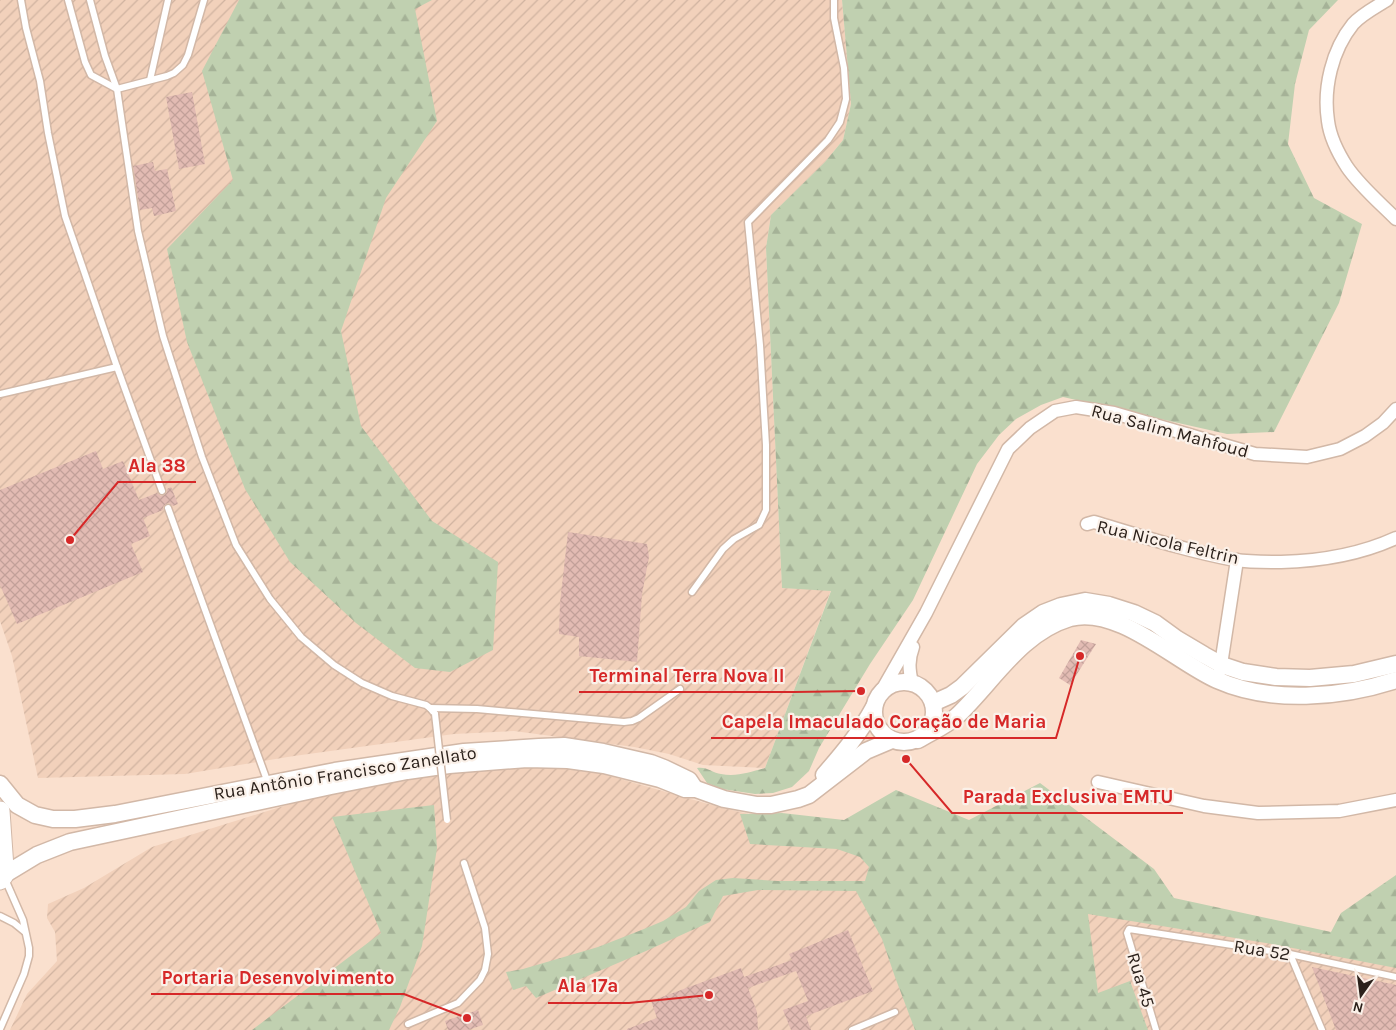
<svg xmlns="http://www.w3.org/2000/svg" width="1396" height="1030" viewBox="0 0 1396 1030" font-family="Karla,sans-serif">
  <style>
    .industrial { fill: url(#industrial-furrows) }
    .forest { fill: url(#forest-firs) }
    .building { fill: url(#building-cross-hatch) }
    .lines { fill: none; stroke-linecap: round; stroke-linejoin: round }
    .service-casing { stroke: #d2b8a7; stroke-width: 9 }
    .minor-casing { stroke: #d2b8a7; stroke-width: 15 }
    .tertiary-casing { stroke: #d2b8a7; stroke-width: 19 }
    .secondary-casing { stroke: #d2b8a7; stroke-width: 21 }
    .service { stroke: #fff; stroke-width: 6 }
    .minor { stroke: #fff; stroke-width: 12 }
    .tertiary { stroke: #fff; stroke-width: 16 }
    .secondary { stroke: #fff; stroke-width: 19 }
    .service-bridge-casing { stroke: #d2b8a7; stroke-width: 9; stroke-linecap: butt }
    .service-bridge { stroke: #fff; stroke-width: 6 }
    .labels { text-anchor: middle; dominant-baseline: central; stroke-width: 4.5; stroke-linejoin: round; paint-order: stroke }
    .street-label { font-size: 18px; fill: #2b211b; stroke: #fbf1e9 }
    .leader { fill: none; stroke: #d62828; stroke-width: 2 }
    .callout-dot { fill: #d62828; stroke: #fbf1e9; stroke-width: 2 }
    .callout-label { font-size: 19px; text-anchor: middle; font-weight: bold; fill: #d62828; stroke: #fbf1e9; stroke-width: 4.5; stroke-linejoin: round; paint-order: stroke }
  </style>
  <defs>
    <pattern id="industrial-furrows" width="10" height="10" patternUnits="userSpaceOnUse" patternTransform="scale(1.25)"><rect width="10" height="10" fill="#f2d1bb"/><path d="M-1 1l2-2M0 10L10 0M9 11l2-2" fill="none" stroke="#d0b3a0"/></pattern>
    <pattern id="forest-firs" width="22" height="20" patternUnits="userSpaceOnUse" patternTransform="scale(1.25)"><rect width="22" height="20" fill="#c0d0b0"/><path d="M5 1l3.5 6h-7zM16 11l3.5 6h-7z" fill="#a5b297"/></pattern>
    <pattern id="building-cross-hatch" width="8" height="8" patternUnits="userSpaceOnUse" patternTransform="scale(1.25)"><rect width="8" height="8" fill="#e2bbb3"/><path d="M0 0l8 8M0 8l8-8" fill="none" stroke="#c2a099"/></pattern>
  </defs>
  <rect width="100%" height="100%" fill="#fae0ce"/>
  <!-- industrial -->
  <g class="industrial">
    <polygon points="0,0 842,0 851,104 843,140 825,162 771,215 766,248 782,588 831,590 765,768 703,765 669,754 634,747 514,731 454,734 294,756 185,774 38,778 12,656 0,621"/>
    <polygon points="578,767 719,807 1062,889 1396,966 1396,1030 10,1030 27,994 57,961 55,932 47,918 48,904 84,888 152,847 319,795 448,769"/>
  </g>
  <!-- forest -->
  <g class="forest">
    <polygon points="239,0 432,0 415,9 437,121 386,198 341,331 361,426 432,521 498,562 493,650 450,672 415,668 356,623 290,562 245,489 187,342 167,249 233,180 202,71"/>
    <path d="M842,0H1338L1309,30L1295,84L1288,144L1314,198L1362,224L1339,303L1274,432L1227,434L1063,397L1041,405L1016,419L999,435L977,464L913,600L870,664L819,748L809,771L792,787L773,793L755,794L722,789L707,783L697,768C706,766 713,773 721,774C737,777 750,772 765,768L831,591L782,588L766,248L771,215L825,162L843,140L851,104Z"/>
    <polygon points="1040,783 1154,869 1174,898 1331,932 1341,913 1396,875 1396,968 1272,944 1088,914 1098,993 1130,981 1148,1030 915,1030 895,977 882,939 856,891 758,890 723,896 710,922 646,951 536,998 526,986 513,990 506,972 523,969 598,947 644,929 663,921 686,907 699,891 716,880 733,878 778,881 865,881 869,867 860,857 837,849 750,844 740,814 782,813 844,820 896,790 969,820"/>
    <polygon points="434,805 437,848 422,946 400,1007 389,1030 252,1030 381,933 332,817"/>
  </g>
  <!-- building -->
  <g class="building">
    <polygon points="192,92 205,164 179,169 166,97"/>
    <polygon points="153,162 155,171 167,169 176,211 154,216 152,208 140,210 133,166"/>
    <polygon points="96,451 103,469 123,461 139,500 157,493 161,496 164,495 167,492 167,489 171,487 178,504 173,506 169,503 166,504 163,507 163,510 143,518 150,536 131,544 143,572 17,624 0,585 0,490"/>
    <polygon points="568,532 647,544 649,557 642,594 637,662 579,656 579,637 559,634 560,603"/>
    <polygon points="1081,640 1096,644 1070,685 1059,678"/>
    <polygon points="848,930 873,991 806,1016 811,1030 791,1030 783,1010 808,1001 796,971 748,988 757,1012 758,1030 627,1030 627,1029 657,1018 651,1001 741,968 744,977 792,960 789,954"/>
    <polygon points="1312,967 1396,985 1396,1030 1336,1030"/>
    <polygon points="478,1010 483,1025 468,1030 448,1030 445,1021"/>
  </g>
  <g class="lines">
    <defs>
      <g id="service">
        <polyline points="21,0 26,28 40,81 48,133 65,216 117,367 162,491"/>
        <polyline points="68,0 85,62 91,75 117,89 167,76 174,73 183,65 188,55 204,0"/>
        <polyline points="90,0 105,56 117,89 138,231 163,336 202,457 236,545 270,599 301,637 334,665 362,683 392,696 426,705 430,708 435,714"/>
        <polyline points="150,80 168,0"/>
        <polyline points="0,394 117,367"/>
        <polyline points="168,508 268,783"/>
        <polyline points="692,592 723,549 734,539 759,525 766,510 766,445 760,345 748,222 828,140 840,122 846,99 844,68 834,18 834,0"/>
        <polyline points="430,708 477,709 624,722 632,721 639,718 680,689"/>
        <polyline points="0,916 14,923 25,932"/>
        <polyline points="1290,954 1322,1030"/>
        <polyline points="408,1024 458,1003 480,980 485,970 488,954 485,928 464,863"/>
        <polyline points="0,1029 24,974 29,956 29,948 23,920 5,879"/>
        <polyline points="852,1030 895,1012"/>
        <polyline points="1156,1030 1127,933 1129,929 1290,954 1396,977"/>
      </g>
      <g id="minor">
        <path d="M1387,0C1376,7 1362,14 1353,24C1332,50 1323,88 1328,121C1330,137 1338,153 1347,167C1360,186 1379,202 1396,219"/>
        <path d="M1087,524L1094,522C1141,536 1187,551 1235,560C1250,562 1266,562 1281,562C1321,561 1359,555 1396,538"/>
        <polyline points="1220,671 1237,560"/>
        <path d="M912,683C909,670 908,660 913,647"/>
        <polyline points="881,692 926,613 1008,449 1030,428 1055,411 1076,407 1114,413 1255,454 1307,457 1340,449 1365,436 1383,423 1396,409"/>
        <polyline points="1098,782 1204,806 1258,813 1339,811 1396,800"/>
      </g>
      <g id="tertiary">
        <circle cx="904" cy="712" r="30"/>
        <polyline points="933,703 951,695 962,687 1024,626 1043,613 1061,606 1085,601 1109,605 1134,613 1155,623 1177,639 1204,655 1222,665 1243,672 1276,677 1310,678 1354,674 1396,664"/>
        <path d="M918,740C931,732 946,726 957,716C993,682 1020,633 1070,618C1118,605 1176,662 1217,680C1271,704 1341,698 1396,680"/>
        <path d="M824,775C843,753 860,733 874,707"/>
        <polyline points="0,784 17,805 35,815 53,819 75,819 115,814 335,771 464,752 539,747 564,746 603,752 651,763 664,768 689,780 693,786"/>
        <polyline points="4,875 37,855 70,842 331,786 407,771 449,765 527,759 568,760 604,765 660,779 685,789 696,789 724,799 757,805 771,805 798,799 809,795 866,751 892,740"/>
      </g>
      <polyline id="secondary" points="0,811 4,868 4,875 0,880"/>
    </defs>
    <!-- service casing -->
    <use href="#service" class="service-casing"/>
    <!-- minor casing -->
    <use href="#minor" class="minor-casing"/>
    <!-- tertiary casing -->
    <use href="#tertiary" class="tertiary-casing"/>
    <!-- secondary casing -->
    <use href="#secondary" class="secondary-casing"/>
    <!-- service -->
    <use href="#service" class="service"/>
    <!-- minor -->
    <use href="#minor" class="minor"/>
    <!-- tertiary -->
    <use href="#tertiary" class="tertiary"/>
    <!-- secondary -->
    <use href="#secondary" class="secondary"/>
    <defs>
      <polyline id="service-bridge" points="435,714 447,820"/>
    </defs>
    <!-- service-bridge casing -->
    <use href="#service-bridge" class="service-bridge-casing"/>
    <!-- service-bridge -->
    <use href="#service-bridge" class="service-bridge"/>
  </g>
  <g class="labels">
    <!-- street labels -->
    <g class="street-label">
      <text transform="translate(1170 431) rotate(15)">Rua Salim Mahfoud</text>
      <text transform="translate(1168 542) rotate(13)">Rua Nicola Feltrin</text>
      <text transform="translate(345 773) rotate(-9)">Rua Antônio Francisco Zanellato</text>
      <text transform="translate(1262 950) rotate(9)">Rua 52</text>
      <text transform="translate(1141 980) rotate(73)">Rua 45</text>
    </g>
  </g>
  <!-- callouts -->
  <path class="leader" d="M70 540L118 482H196M861 691L794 692H579M1080 656L1056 738H711M906 759L952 813H1183M467 1018L404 994H151M709 995L629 1003H548"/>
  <g class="callout-dot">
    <circle cx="70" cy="540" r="5"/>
    <circle cx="861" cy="691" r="5"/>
    <circle cx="1080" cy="656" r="5"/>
    <circle cx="906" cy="759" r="5"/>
    <circle cx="467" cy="1018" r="5"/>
    <circle cx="709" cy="995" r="5"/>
  </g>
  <g class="callout-label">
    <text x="157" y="472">Ala 38</text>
    <text x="687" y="682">Terminal Terra Nova II</text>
    <text x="884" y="728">Capela Imaculado Coração de Maria</text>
    <text x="1068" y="803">Parada Exclusiva EMTU</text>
    <text x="278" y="984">Portaria Desenvolvimento</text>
    <text x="588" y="992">Ala 17a</text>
  </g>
  <!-- north arrow -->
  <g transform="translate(1361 995) rotate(194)" stroke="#fbf1e9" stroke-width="4" paint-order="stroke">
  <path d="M0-4L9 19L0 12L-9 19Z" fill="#2b211b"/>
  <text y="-8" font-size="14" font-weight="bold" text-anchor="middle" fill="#2b211b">N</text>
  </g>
</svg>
